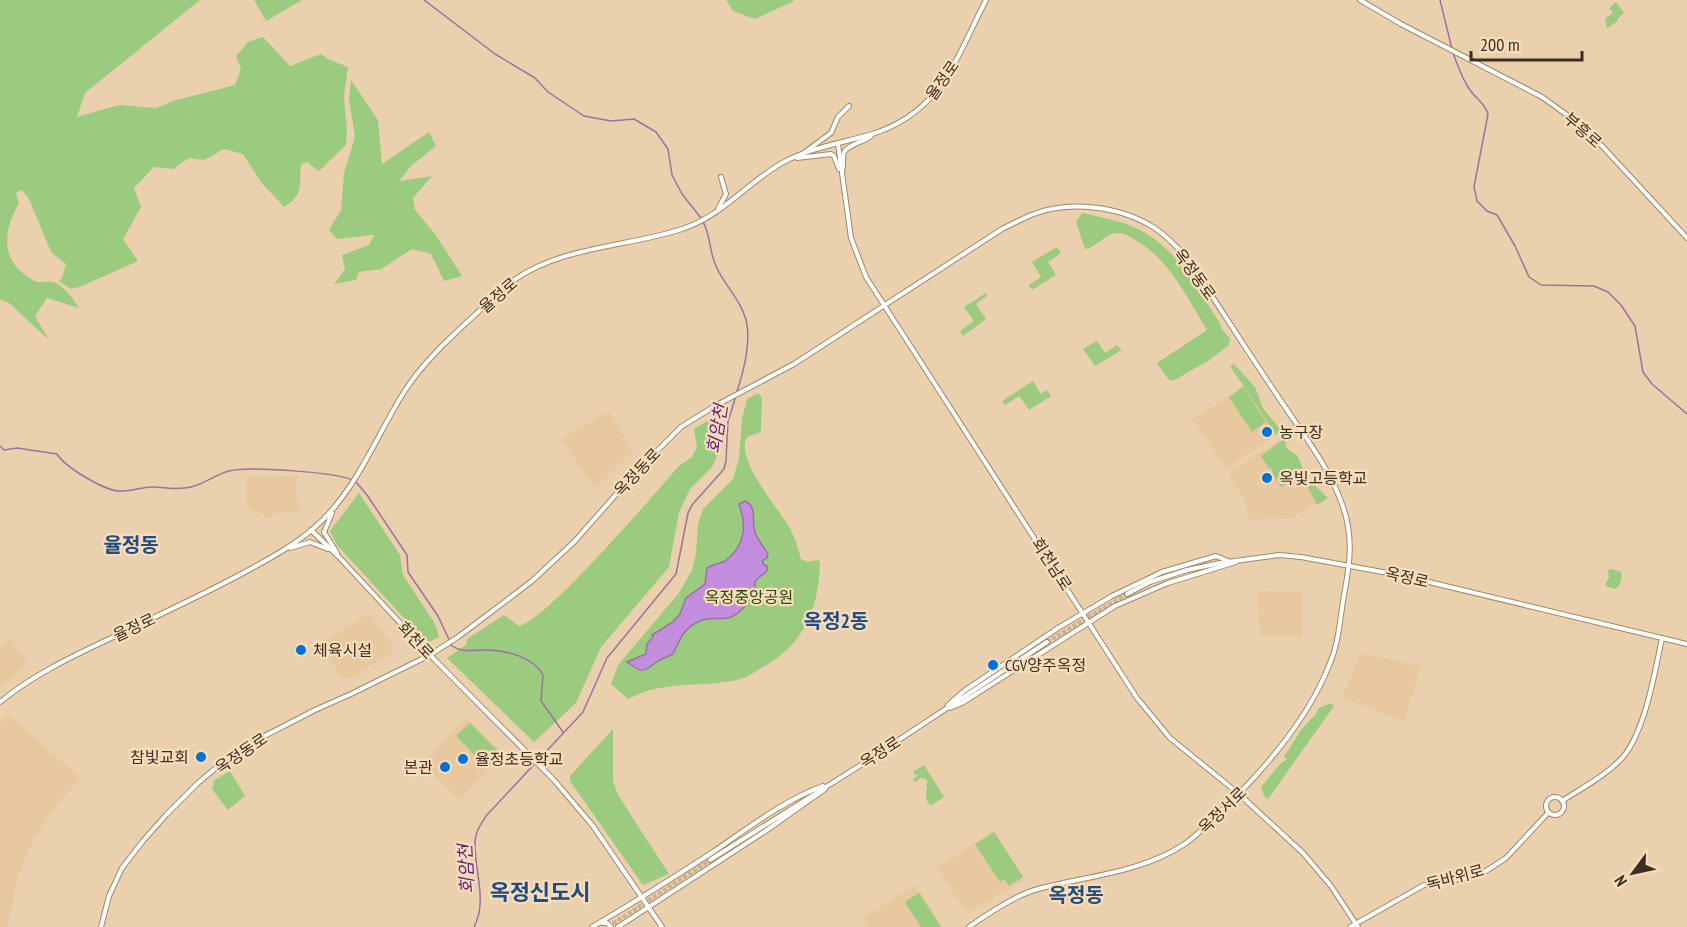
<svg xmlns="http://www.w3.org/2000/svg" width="1687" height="927" viewBox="0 0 1687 927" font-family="'PT Sans Narrow','Noto Sans KR',sans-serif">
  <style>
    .built { fill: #e8c89e }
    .green { fill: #9bcb7e }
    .water { fill: #c48ede; stroke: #9b72a5; stroke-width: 1.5 }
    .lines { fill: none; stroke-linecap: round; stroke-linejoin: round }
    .stream { stroke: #9b72a5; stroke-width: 1.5 }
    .secondary-tunnel { stroke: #c8b091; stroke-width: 4; stroke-dasharray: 4 2; stroke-linecap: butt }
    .tertiary-casing { stroke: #a18766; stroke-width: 6 }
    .secondary-casing { stroke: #a18766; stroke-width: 6 }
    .tertiary { stroke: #fff; stroke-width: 4 }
    .secondary { stroke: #fff; stroke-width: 4 }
    .poi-dot { fill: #0071d8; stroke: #f9ddba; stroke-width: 2 }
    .labels { text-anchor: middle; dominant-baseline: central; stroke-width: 4.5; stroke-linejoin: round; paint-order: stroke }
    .street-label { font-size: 16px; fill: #3a2f21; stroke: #f9ddba }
    .poi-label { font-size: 16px; fill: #3a2f21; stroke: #f9ddba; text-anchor: start }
    .park-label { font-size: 16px; fill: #27480c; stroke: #f9ddba }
    .water-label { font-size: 18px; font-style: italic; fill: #621f7d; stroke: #f9ddba }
    .quarter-label { font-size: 20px; font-weight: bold; fill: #204c80; stroke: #f9ddba }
    .district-label { font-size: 22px; font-weight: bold; fill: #204c80; stroke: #f9ddba }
  </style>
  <rect width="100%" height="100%" fill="#ebd0ad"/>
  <!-- built -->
  <g class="built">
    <polygon points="1244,386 1276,436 1225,469 1193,419"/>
    <polygon points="609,411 633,451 595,489 561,439"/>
    <polygon points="1279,440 1316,503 1293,518 1252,520 1248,516 1244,500 1228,473"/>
    <polygon points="297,476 296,498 303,511 277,513 268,518 246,506 247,482 249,477"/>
    <polygon points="1260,591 1302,592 1302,637 1261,636 1259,626 1258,593"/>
    <polygon points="370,613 393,646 393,653 349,679 341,677 320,644"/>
    <polygon points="11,638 27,663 0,688 0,648"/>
    <polygon points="1360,653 1421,666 1404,722 1343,697"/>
    <polygon points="7,714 81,778 53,809 32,842 18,877 7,927 0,927 0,724"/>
    <polygon points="467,718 503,754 459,800 422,763"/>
    <polygon points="994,830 1025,879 967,914 937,868"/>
    <polygon points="916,885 943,927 869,927 863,918"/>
  </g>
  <!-- green -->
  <g class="green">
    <path d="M0,0H200L85,93L77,117L119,105L156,108L173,101L235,85L241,69L236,56L248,42L263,37L290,66L321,54L328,59L348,67L344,97L347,130L346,145L319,171L307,162L301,164C299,185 304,195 284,207L261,182L243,154L224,149L204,160L189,158L173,169L154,167L134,188L141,207L123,239L138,261L82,286L71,289L59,281L62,278L66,264L51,252L29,199L22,190L16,193L19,203C2,233 0,263 35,281C41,284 47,280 53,282C65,286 72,298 79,308L47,298L35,316L49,340L9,303L0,299Z"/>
    <polygon points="254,0 302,0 266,21"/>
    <polygon points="726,0 794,0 794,1 755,19 733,11"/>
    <polygon points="1616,2 1624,13 1617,19 1618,21 1607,28 1605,19 1613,13 1609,8"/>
    <polygon points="351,80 378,120 382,164 429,132 436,146 411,166 399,181 432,176 413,198 415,210 435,234 462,276 444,281 431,254 412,249 381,269 359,272 356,280 334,284 345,270 342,255 369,245 374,235 337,239 329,230 341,210 344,173 355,137 349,99"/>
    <path d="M1082,213C1096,216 1124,222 1136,228C1176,247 1196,286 1219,322L1222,329L1230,339L1229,345L1208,361L1173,381L1168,379L1157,363L1207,330C1187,298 1169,258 1135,240C1129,236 1125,233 1118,233C1106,233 1097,247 1085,249L1076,222Z"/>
    <polygon points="1057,247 1061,253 1048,262 1056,275 1032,290 1029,285 1041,277 1032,262"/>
    <polygon points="986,293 987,296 976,304 986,319 963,336 960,331 974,321 964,307"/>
    <polygon points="1097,341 1105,353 1117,345 1122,350 1095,366 1083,349"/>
    <polygon points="1234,364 1255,387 1263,408 1279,428 1281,432 1276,435 1230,366"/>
    <polygon points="1033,381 1041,394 1047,390 1051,396 1029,410 1019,396 1005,405 1002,401"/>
    <polygon points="1243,387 1266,422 1252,432 1229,397"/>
    <path d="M758,393L762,398L761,430L759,433C753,435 746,435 745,442C740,464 779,510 790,528C795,538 798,548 801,559L808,562L817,560L820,562C819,607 805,643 765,666C756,671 748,678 737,680C709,686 681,683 654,689C646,691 637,695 628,699L611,684L618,665L679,593L692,570L696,553L698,524L703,509L733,479L739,458L742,419L747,399Z"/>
    <path d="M719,414L716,429V459L712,467L690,489L679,512L669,567L601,647L576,703L534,742L447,658L466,645L467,639L504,615L519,626C547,620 654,494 679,466L692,457L697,447L694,429Z"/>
    <polygon points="1285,438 1286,448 1297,455 1306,477 1328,498 1317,505 1302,476 1281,487 1272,473 1273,472 1271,468 1270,470 1261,456"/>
    <polygon points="359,493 400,555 403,575 435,624 439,637 427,643 337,545 330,531"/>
    <path d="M1612,569L1621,572C1623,578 1620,586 1615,589L1606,586V583L1609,578L1608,570Z"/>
    <polygon points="1331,703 1334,706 1268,799 1264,796 1261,787 1280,764 1287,759 1284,757 1301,730 1316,714 1319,708"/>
    <polygon points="470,723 501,754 487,768 456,736"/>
    <polygon points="613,729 613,781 618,795 669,874 643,885 570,781 570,776"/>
    <polygon points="924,765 944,797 930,806 926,799 927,788 926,785 928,782 925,779 920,778 915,782 913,779 919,775 915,775 913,772"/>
    <polygon points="230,771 245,796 228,810 212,789 214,785 213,781"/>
    <polygon points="994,832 1023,877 1009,886 1004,879 1000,882 975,844"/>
    <polygon points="919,893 941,927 921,927 905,902"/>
  </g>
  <!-- water -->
  <path class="water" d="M745,501C758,507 751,521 755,532C757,540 764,547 768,554L767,558L763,560V564L767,566V571L755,581C756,589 753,594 748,602C727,631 717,610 694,624C682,631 679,642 673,654C668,657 663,658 658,661C643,673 642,673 627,662L646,654L647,644L653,637L652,635L673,622L680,614L686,598L705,584L707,568C712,565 719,564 725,561C745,547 747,525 739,504Z"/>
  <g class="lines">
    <!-- stream -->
    <g class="stream">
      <polyline points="424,0 495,54 535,78 548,92 584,116 611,121 634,119 656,132 668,149 672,175 682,194 701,218"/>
      <polyline points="1440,0 1452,49"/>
      <path d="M1453,53C1458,66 1462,79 1470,90C1476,99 1485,103 1488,114L1474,187L1477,201L1487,211L1497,215L1515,246L1529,277L1541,285L1594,286L1608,292L1621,305L1635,326L1643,372L1652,384L1687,414"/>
      <path d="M703,222C711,235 709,252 716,266C723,283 738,297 744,314C753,335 744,371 737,391"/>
      <path d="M0,446L4,450L17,448L57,454C65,467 103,490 119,491C131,492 143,486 155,487C167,488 179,490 191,487C205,484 216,474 229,471C248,466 335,472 352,480"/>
      <path d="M356,482L367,495L407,555L408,572L438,616L452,646C464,654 476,649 489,650C507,651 534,657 543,675L541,701L563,732"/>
      <path d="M474,927C488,900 474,871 475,842C475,832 481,824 486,816L583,712L607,658L676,574L688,513L692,505L724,469L726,461L728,421L736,396"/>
    </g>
    <!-- secondary-tunnel -->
    <g class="secondary-tunnel">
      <polyline points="1047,642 1127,594"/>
      <polyline points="608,927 710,860"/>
    </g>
    <defs>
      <path id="tertiary" d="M101,927L109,896L122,868L143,841L166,815L198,783L217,767L251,743L315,710L351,694L430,655L458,637L532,581L574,542L636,472L681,427L713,407L794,364L1002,229C1012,224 1022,219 1031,215C1069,200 1119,206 1153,227C1166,235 1177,247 1187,258C1219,306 1249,354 1281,401C1303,434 1329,467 1342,504C1354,536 1350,564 1344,595C1340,618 1339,642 1330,663C1308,721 1256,779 1211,821C1202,829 1193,839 1183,845C1140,873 1086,876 1038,889C1018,894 986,915 969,927"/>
      <g id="secondary">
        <polyline points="1360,0 1401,24 1542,97 1574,120 1603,147 1687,238"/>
        <polyline points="838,144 851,238 866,277 1137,698 1170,738 1239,794 1303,853 1331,886 1358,927"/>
        <polyline points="805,152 831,133 838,117 849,106"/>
        <polyline points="797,158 831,154 834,156 839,169"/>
        <path d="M842,172C844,166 842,157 844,152C849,144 864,142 871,136"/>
        <polyline points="718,209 726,194 721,177"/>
        <polyline points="332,513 324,532 337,553"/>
        <polyline points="311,530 339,557 430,655 554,780 593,826 662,927"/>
        <polyline points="290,548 310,542 328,549"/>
        <polyline points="1127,594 1150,582 1187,570 1220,563 1279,555 1301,557 1404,576 1687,644"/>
        <path d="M0,702C33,675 71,657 109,639C154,617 201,596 245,572C269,559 293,546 314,528C356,492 375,438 404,392C423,362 451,337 477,313C489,302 500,289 514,280C563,246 627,247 682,229C722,216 747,183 782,163C809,148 842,143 872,134C941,113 956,58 986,0"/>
        <polyline points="948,705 964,691 1058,628 1112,596 1162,572 1216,556 1228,561"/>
        <polyline points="950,708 962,703 1115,606 1168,583 1236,562"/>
        <circle cx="1555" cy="806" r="9"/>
        <path d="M1562,801C1582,788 1607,775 1623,757C1645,731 1655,672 1662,638"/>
        <polyline points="710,860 864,763 1047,642"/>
        <polyline points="602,923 607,923 611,927"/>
        <path d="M592,927C633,903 673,878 713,852C745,830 786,799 823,786"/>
        <polyline points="618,927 767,830 825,789"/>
        <polyline points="1350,927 1424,885 1465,878 1486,871 1506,858 1548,813"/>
      </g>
    </defs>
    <!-- tertiary casing -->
    <use href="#tertiary" class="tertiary-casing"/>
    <!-- secondary casing -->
    <use href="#secondary" class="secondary-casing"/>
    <!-- tertiary -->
    <use href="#tertiary" class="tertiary"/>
    <!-- secondary -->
    <use href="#secondary" class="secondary"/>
  </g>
  <!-- markers -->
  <g class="poi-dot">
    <circle cx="1267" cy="432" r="6"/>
    <circle cx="1267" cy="478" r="6"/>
    <circle cx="301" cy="650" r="6"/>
    <circle cx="993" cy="665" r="6"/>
    <circle cx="201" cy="757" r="6"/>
    <circle cx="463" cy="759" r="6"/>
    <circle cx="445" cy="767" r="6"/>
  </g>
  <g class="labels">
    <!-- street labels -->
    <g class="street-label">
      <text transform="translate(942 80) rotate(-55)">율정로</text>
      <text transform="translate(1583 130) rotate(41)">부흥로</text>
      <text transform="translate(1195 274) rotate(54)">옥정동로</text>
      <text transform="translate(498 295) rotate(-41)">율정로</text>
      <text transform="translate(637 472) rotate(-47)">옥정동로</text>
      <text transform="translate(1052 564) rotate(57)">회천남로</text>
      <text transform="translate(1407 577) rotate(13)">옥정로</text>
      <text transform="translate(134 627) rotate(-25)">율정로</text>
      <text transform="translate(416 640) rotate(47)">회천로</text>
      <text transform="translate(880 752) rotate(-33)">옥정로</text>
      <text transform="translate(241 753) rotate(-34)">옥정동로</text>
      <text transform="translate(1222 810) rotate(-44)">옥정서로</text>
      <text transform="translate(1455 877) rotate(-15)">독바위로</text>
    </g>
    <!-- poi labels -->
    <g class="poi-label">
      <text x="1279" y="432">농구장</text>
      <text x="1279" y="478">옥빛고등학교</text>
      <text x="313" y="650">체육시설</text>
      <text x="1005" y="665">CGV양주옥정</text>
      <text x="189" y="757" text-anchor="end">참빛교회</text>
      <text x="475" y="759">율정초등학교</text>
      <text x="433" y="767" text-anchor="end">본관</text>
    </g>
    <!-- park labels -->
    <g class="park-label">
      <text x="749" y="597">옥정중앙공원</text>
    </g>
    <!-- water labels -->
    <g class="water-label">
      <text transform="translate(717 429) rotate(-81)">회암천</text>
      <text transform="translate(466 869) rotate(-93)">회암천</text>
    </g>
    <!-- quarter labels -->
    <g class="quarter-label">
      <text x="131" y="545">율정동</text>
      <text x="836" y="621">옥정2동</text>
      <text x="1076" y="895">옥정동</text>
    </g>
    <!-- district labels -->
    <g class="district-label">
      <text x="540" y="892">옥정신도시</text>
    </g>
  </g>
  <!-- north arrow -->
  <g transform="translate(1633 873) rotate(237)" stroke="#f9ddba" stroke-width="4.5" paint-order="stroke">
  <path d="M0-4.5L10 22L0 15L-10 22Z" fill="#3a2f21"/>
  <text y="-9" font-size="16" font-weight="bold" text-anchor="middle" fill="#3a2f21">N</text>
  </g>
  <!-- scale -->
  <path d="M1471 51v9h111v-9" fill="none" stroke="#3a2f21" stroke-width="3"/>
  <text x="1480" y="51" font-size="18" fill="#3a2f21" stroke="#f9ddba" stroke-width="4.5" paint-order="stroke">200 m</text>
</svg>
